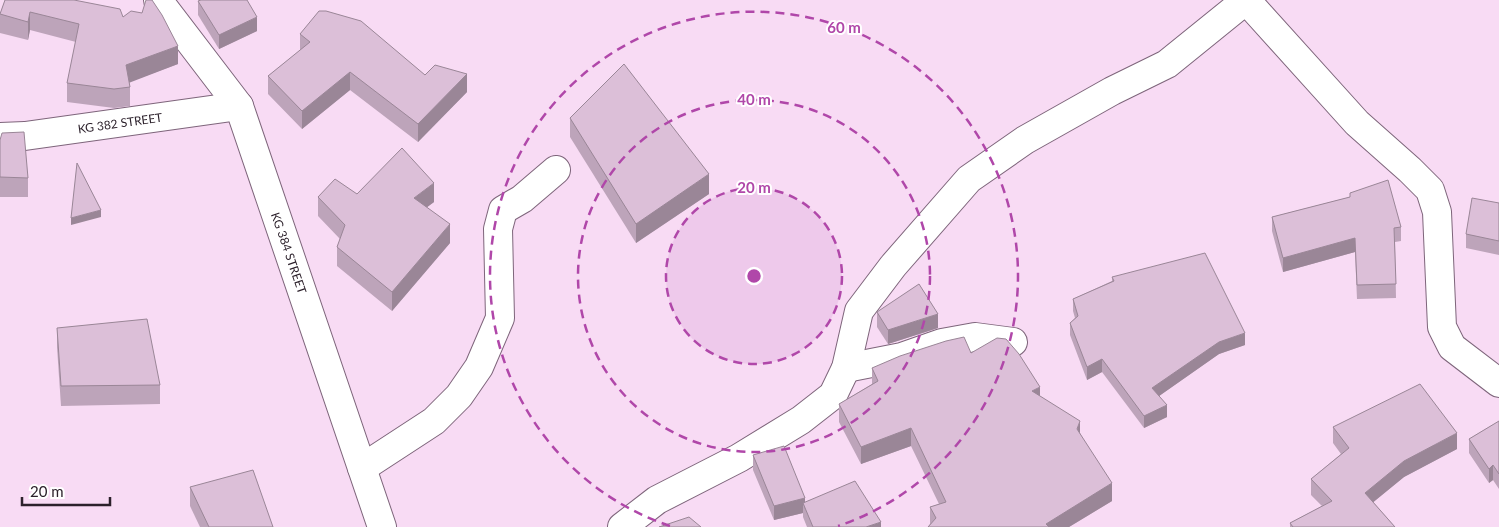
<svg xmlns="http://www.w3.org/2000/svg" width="1499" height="527" viewBox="0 0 1499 527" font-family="Lato,sans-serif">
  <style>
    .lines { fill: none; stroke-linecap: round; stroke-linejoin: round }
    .street-casing { stroke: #7e657b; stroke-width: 30 }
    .street { stroke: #fff; stroke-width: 28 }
    .wall { fill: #bda4ba }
    .shaded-wall { fill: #9a8697 }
    .building { fill: #dcbfd8; stroke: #9a8697 }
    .ring { fill: none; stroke: #b047a9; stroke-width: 2.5; stroke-dasharray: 9 6 }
    .labels { text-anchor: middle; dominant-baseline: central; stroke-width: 4; stroke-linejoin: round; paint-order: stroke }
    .street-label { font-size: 12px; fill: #2c212b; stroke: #fff }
    .centre { fill: #b047a9; stroke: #fff; stroke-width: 2.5 }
    .ring-label { font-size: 15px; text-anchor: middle; font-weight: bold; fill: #b047a9; stroke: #fff; stroke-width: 4; stroke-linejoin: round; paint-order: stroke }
  </style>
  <rect width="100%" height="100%" fill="#f8dbf4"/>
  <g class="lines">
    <defs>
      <g id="street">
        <polyline points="158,0 239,106 382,527"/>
        <polyline points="1246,0 1357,123 1410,170 1430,190 1437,212 1442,327 1452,347 1499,383"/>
        <polyline points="0,137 25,136 239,106"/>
        <polyline points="846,368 902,357 942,343 975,337 1013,342"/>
        <polyline points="362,468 434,421 459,396 479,367 500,318 498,229 503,210 522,199 556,170"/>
        <polyline points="622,527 657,500 739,458 801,420 833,395 846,368 859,311 893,266 969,179 1025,140 1112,91 1167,64 1246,0"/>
      </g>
    </defs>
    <!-- street casing -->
    <use href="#street" class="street-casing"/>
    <!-- street -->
    <use href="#street" class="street"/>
  </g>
  <!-- wall -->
  <g class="wall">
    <polygon points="5,0 123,17 178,64 129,82 130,87 130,106 114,108 67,102 67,83 76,42 30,30 28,40 0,33 0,14"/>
    <polygon points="198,1 257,31 219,49 198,15"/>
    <polygon points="300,34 425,75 467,92 418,142 350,90 302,129 268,94 268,76 300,51"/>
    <polygon points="570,118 709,194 636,243 570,137"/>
    <polygon points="0,140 28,178 28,197 0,197"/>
    <polygon points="1350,193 1401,227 1401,241 1395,242 1396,298 1357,299 1355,252 1283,272 1272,231 1272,217 1350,197"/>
    <polygon points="357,194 434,202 427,207 450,243 392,311 337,266 337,247 340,239 318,216 318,197"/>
    <polygon points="1499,203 1499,255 1466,248 1466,234"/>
    <polygon points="1112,277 1245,345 1219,354 1159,396 1167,417 1144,428 1102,372 1087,380 1070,335 1070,323 1075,318 1073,311 1073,299 1112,281"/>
    <polygon points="877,312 938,328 888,344 877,327"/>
    <polygon points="57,328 160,385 160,404 61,406 57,347"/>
    <polygon points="971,353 1040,396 1080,433 1112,501 1069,527 928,527 930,524 930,507 939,504 911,446 861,464 839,422 839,404 872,384 872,368"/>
    <polygon points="1499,421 1499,489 1493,480 1489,483 1469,453 1469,439"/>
    <polygon points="1333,427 1457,449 1404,477 1373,502 1395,527 1290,527 1290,523 1322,506 1311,495 1311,479 1341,454 1333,443"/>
    <polygon points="753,455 805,502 881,527 807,527 803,517 803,513 774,520 753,470"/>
    <polygon points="190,487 273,527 200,527 190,506"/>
  </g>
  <!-- shaded-wall -->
  <g class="shaded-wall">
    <polygon points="30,12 30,30 28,40 28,22"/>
    <polygon points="257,17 257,31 219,49 219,35"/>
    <polygon points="178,46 178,64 126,84 126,65"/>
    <polygon points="350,72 350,90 302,129 302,111"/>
    <polygon points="467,74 467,92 418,142 418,124"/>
    <polygon points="709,174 709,194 636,243 636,224"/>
    <polygon points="434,183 434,202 414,217 414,198"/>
    <polygon points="101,210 101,217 71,225 71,218"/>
    <polygon points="450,224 450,243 392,311 392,292"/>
    <polygon points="1355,238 1355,252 1283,272 1283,258"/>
    <polygon points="938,314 938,328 888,344 888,330"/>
    <polygon points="1245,333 1245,345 1219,354 1152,401 1152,388 1219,342"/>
    <polygon points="1102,359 1102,372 1087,380 1087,367"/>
    <polygon points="1040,387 1040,404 1032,391"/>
    <polygon points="1167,405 1167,417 1144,428 1144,416"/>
    <polygon points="1080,421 1080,438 1077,429"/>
    <polygon points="911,428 911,446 861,464 861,447"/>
    <polygon points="1457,433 1457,449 1404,477 1365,509 1365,493 1404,461"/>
    <polygon points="1493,465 1493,480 1489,483 1489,469"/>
    <polygon points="1112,483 1112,501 1069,527 1046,527 1046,524"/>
    <polygon points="805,498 805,509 803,503 803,513 774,520 774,506"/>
    <polygon points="881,522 881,527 866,527"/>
  </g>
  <!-- building -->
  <g class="building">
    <polygon points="5,0 74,0 120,9 123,17 131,11 142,13 146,0 152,0 162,15 178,46 126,65 130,87 114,89 67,83 79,24 30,12 28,22 0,14"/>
    <polygon points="201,0 247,0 257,17 219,35 198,1"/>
    <polygon points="319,11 326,11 361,21 425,75 435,65 467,74 418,124 350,72 302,111 268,76 310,42 300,34"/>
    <polygon points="624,64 709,174 636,224 570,118"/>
    <polygon points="24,132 28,178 0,177 0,140 2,133"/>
    <polygon points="402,148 434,183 414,198 450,224 392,292 337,247 345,225 318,197 335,179 357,194"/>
    <polygon points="77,163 101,210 71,218"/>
    <polygon points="1388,180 1401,227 1394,228 1396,284 1357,285 1355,238 1283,258 1272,217 1350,197 1350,193"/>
    <polygon points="1472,198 1499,203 1499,241 1466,234"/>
    <polygon points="1205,253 1245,333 1219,342 1152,388 1167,405 1144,416 1102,359 1087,367 1070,323 1078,316 1073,299 1114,281 1112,277"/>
    <polygon points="919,284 938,314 888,330 877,312"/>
    <polygon points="147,319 160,385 61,386 57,328"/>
    <polygon points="964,337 971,353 997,338 1006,339 1019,354 1040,387 1032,391 1080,421 1077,429 1112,483 1046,524 1049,527 928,527 936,518 930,507 946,502 911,428 861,447 839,404 878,381 872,368 900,356 946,341"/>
    <polygon points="1420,384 1457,433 1404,461 1365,493 1395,527 1293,527 1290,523 1332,501 1311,479 1349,448 1333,427"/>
    <polygon points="1499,421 1499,474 1493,465 1489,469 1469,439"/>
    <polygon points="784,446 805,498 774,506 753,455"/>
    <polygon points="253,470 273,527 209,527 190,487"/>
    <polygon points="855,481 881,522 866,527 813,527 803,503"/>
    <polygon points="689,517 701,527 659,527"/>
  </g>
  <!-- distance rings -->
  <circle cx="754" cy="276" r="88" fill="#b047a9" fill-opacity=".12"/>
  <g class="ring">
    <circle cx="754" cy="276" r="88"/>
    <circle cx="754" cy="276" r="176"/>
    <path d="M670 526A264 264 0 1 1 838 526"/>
  </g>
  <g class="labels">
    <!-- street labels -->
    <g class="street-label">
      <text transform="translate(120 123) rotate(-8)">KG 382 STREET</text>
      <text transform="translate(289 253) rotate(71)">KG 384 STREET</text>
    </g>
  </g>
  <circle cx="754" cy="276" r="8" class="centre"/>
  <g class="ring-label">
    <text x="844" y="33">60 m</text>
    <text x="754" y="105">40 m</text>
    <text x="754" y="193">20 m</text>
  </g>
  <!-- scale -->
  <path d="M22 497v8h88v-8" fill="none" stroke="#2c212b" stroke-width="2.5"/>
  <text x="30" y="497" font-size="15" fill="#2c212b" stroke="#ffffff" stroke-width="4" paint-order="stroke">20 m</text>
</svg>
